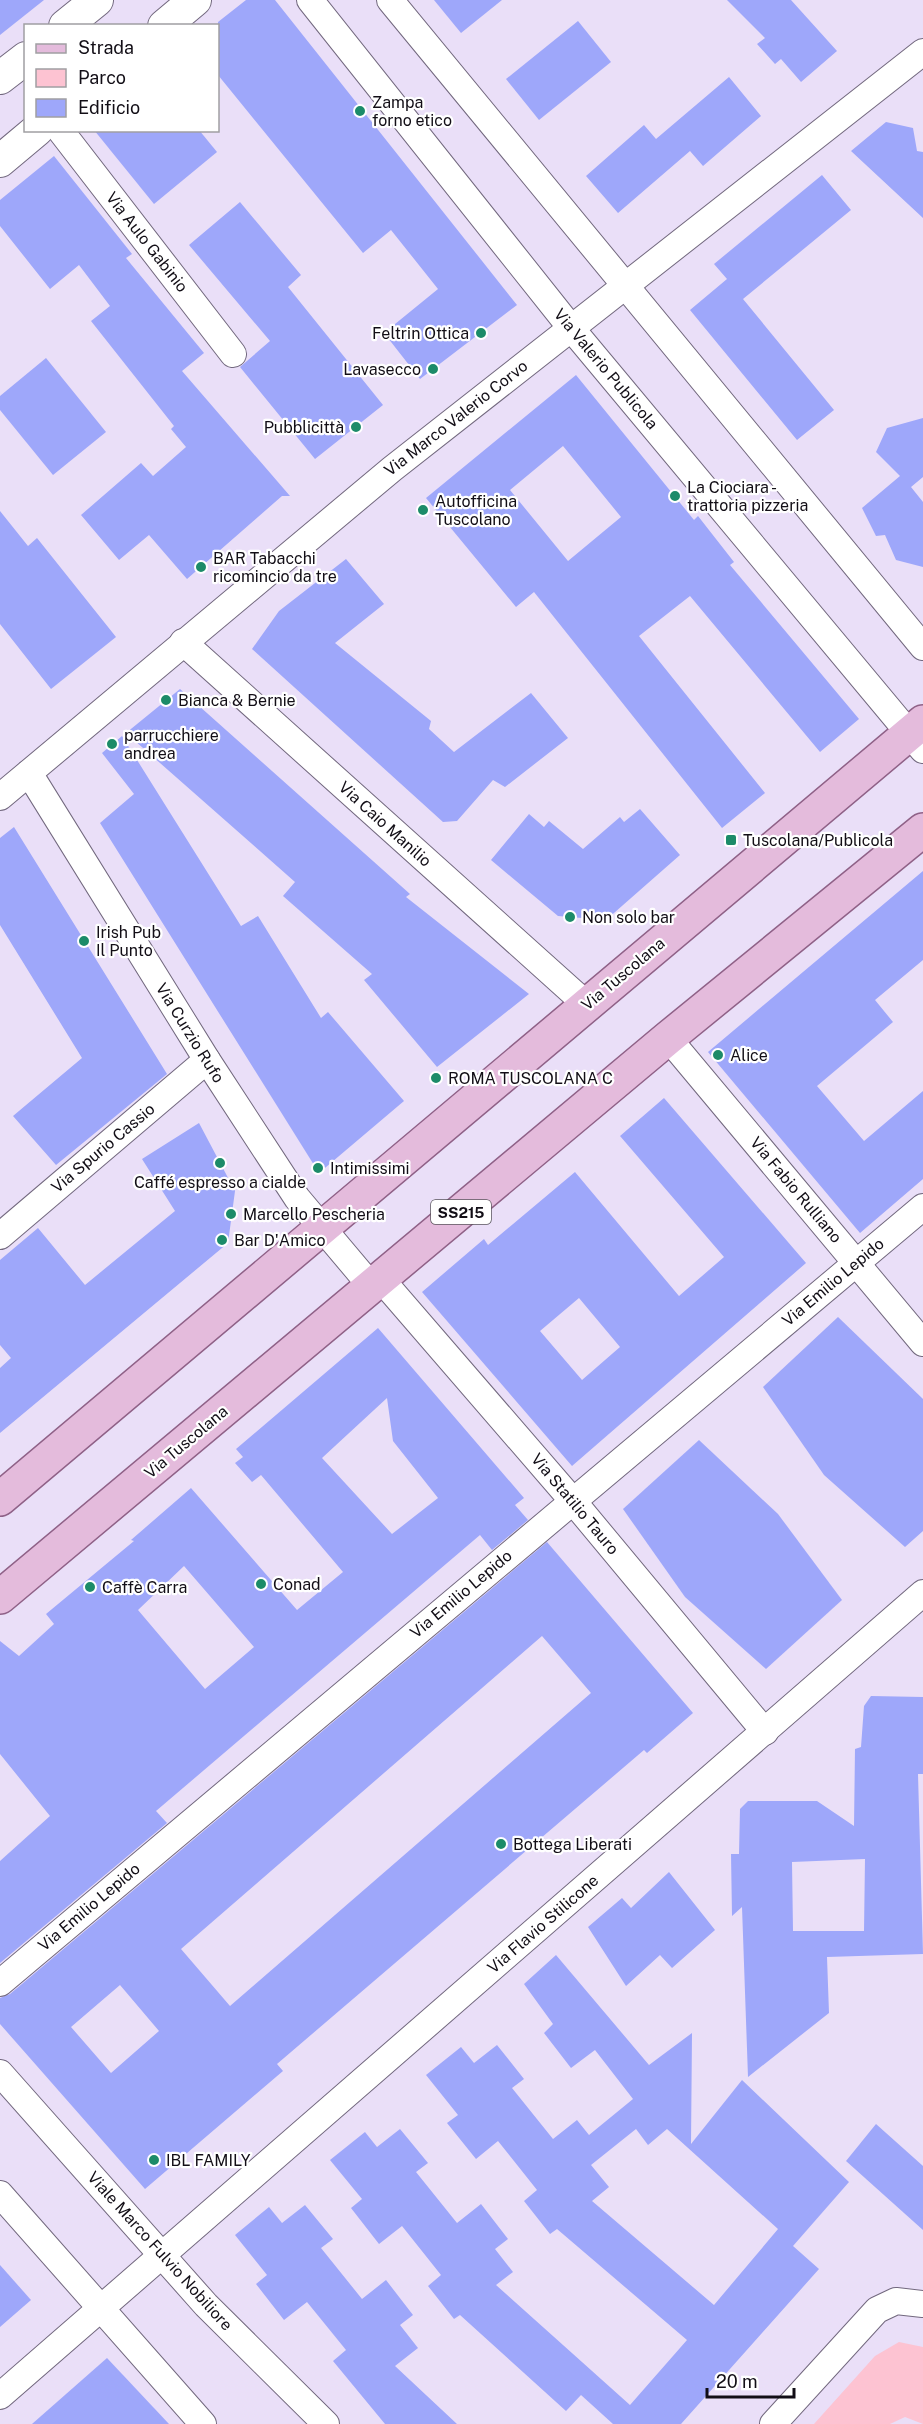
<svg xmlns="http://www.w3.org/2000/svg" width="923" height="2424" viewBox="0 0 923 2424" font-family="'Public Sans',sans-serif">
  <style>
    .green { fill: #fdc3d2 }
    .building { fill: #9ea7fa; fill-rule: evenodd }
    .lines { fill: none; stroke-linecap: round; stroke-linejoin: round }
    .minor-casing { stroke: #72687e; stroke-width: 28 }
    .tertiary-casing { stroke: #72687e; stroke-width: 34 }
    .primary-casing { stroke: #8f6187; stroke-width: 36 }
    .minor { stroke: #fff; stroke-width: 26 }
    .tertiary { stroke: #fff; stroke-width: 32 }
    .primary { stroke: #e4bbdc; stroke-width: 33 }
    .poi-dot { fill: #1c8b69; stroke: #fff; stroke-width: 2 }
    .labels { text-anchor: middle; dominant-baseline: central; stroke-width: 4.5; stroke-linejoin: round; paint-order: stroke }
    .shield { fill: #fff; stroke: #59565c; stroke-width: 1.5 }
    .shield-label { font-size: 15px; font-weight: bold; fill: #120e16 }
    .poi-label { font-size: 16px; fill: #120e16; stroke: #fff; text-anchor: start }
    .street-label { font-size: 16px; fill: #120e16; stroke: #fff }
  </style>
  <rect width="100%" height="100%" fill="#eadff8"/>
  <!-- green -->
  <polygon class="green" points="899,2342 923,2347 923,2424 905,2417 890,2424 814,2424 875,2356"/>
  <!-- building -->
  <g class="building">
    <polygon points="0,0 44,0 0,35"/>
    <polygon points="246,0 275,0 517,305 420,379 384,333 438,289 391,230 363,253 218,75 218,22"/>
    <polygon points="434,0 502,0 461,33"/>
    <polygon points="727,0 791,0 837,51 801,82 781,59 775,64 757,44 765,38"/>
    <polygon points="578,21 611,62 539,120 506,79"/>
    <polygon points="729,77 761,116 703,166 690,151 618,213 586,176 644,125 656,139"/>
    <polygon points="886,122 913,128 917,151 923,152 923,218 851,151"/>
    <polygon points="94,130 199,130 217,152 154,204"/>
    <polygon points="54,156 132,254 126,258 204,353 182,371 290,496 282,496 187,579 149,535 119,560 81,515 141,463 153,476 186,447 171,429 174,426 91,321 110,306 79,265 50,289 0,226 0,200"/>
    <polygon points="822,175 851,210 743,299 834,410 797,440 690,310 727,279 714,264"/>
    <polygon points="240,202 301,275 288,287 383,405 315,459 240,367 270,341 189,245"/>
    <polygon points="46,358 106,432 53,475 0,410 0,396"/>
    <path d="M576,375L694,520L698,516L734,562L730,565L859,719L820,752L690,596L639,636L765,793L722,828L534,592L516,607L426,498ZM563,446L621,517L568,561L510,490Z"/>
    <polygon points="923,418 923,477 911,487 923,502 923,567 896,560 885,535 876,536 862,508 900,476 876,452 887,428"/>
    <polygon points="0,511 28,546 37,538 116,637 51,689 0,624"/>
    <polygon points="346,559 384,604 335,643 431,721 429,729 454,752 531,693 568,738 505,787 493,780 457,821 443,822 252,649 279,611"/>
    <polygon points="180,689 410,894 406,897 529,994 437,1067 364,980 372,974 283,896 295,882 126,733"/>
    <polygon points="122,736 241,926 258,916 321,1018 328,1012 404,1101 319,1173 100,823 134,794 102,753"/>
    <polygon points="640,809 680,855 606,920 558,916 491,860 529,814 544,827 549,821 583,849 620,817 624,822"/>
    <polygon points="14,827 167,1074 56,1165 13,1116 82,1058 0,925 0,838"/>
    <polygon points="923,871 923,960 875,1000 893,1022 817,1086 864,1141 923,1091 923,1179 860,1233 708,1052"/>
    <path d="M664,1098L806,1263L572,1466L422,1292L484,1239L488,1245L575,1172L679,1296L724,1257L620,1136ZM579,1298L620,1347L582,1380L540,1331Z"/>
    <polygon points="199,1123 235,1191 228,1243 0,1433 0,1368 11,1358 0,1345 0,1260 38,1228 85,1285 175,1211 142,1159"/>
    <polygon points="838,1317 923,1399 923,1531 905,1547 824,1475 763,1387"/>
    <path d="M378,1328L524,1498L515,1505L528,1520L492,1550L480,1535L156,1811L167,1823L0,1963V1861L50,1816L0,1754V1641L19,1656L54,1624L46,1614L134,1541L131,1540L191,1488L297,1610L343,1572L261,1475L252,1482L235,1463L243,1457L236,1449ZM387,1398L393,1441L438,1498L392,1534L322,1458ZM184,1566L254,1647L205,1689L138,1610Z"/>
    <polygon points="699,1440 778,1514 842,1600 766,1669 685,1597 623,1509"/>
    <path d="M547,1542L693,1713L647,1753L644,1750L277,2064L283,2071L145,2189L0,2024V1998L10,1994ZM542,1636L591,1693L230,2006L181,1949ZM120,1985L159,2031L111,2073L71,2027Z"/>
    <path d="M871,1696L923,1697V1774H918L923,1954L827,1957L829,2013L748,2077L742,1907L732,1916L731,1854H739L740,1809L748,1801H817L854,1826L855,1749L861,1747L864,1706ZM865,1859L864,1931H793L792,1862Z"/>
    <polygon points="669,1872 715,1930 672,1968 660,1955 626,1986 588,1927 622,1898 631,1908"/>
    <path d="M556,1955L649,2065L692,2033L691,2144L742,2080L849,2182L793,2246L819,2269L681,2424H613L581,2395L566,2411L460,2315L454,2319L428,2286L441,2275L402,2226L379,2244L351,2208L362,2199L330,2160L365,2132L377,2147L400,2129L428,2163L416,2172L457,2223L481,2204L508,2239L495,2249L513,2272L496,2285L630,2405L687,2340L557,2229L550,2234L524,2201L537,2190L498,2141L476,2159L447,2123L458,2115L426,2075L461,2047L474,2063L497,2045L524,2079L512,2088L553,2139L577,2120L589,2135L633,2099L595,2050L571,2068L544,2033L553,2024L524,1984ZM636,2129L648,2145L667,2129L778,2229L714,2305L592,2201L609,2187L591,2165Z"/>
    <polygon points="876,2124 923,2166 923,2230 846,2161"/>
    <polygon points="305,2205 333,2239 321,2248 362,2299 386,2280 413,2315 400,2325 418,2348 395,2366 457,2424 385,2424 333,2361 346,2350 307,2302 284,2320 256,2284 267,2275 235,2235 269,2207 282,2223"/>
    <polygon points="0,2265 31,2300 0,2327"/>
    <polygon points="107,2358 169,2424 32,2424"/>
  </g>
  <g class="lines">
    <defs>
      <g id="minor">
        <polyline points="310,0 571,328 923,750"/>
        <polyline points="390,0 923,647"/>
        <polyline points="60,130 233,354"/>
        <polyline points="183,642 587,1005"/>
        <polyline points="29,773 207,1060 297,1198 372,1287"/>
        <polyline points="0,797 392,469 923,52"/>
        <polyline points="668,1038 923,1343"/>
        <polyline points="0,1236 207,1060"/>
        <polyline points="381,1279 572,1500 765,1732"/>
        <polyline points="0,1983 923,1207"/>
        <polyline points="0,2073 206,2305 326,2424"/>
        <polyline points="0,2194 203,2424"/>
        <polyline points="0,2396 923,1593"/>
        <polyline points="773,2424 877,2310 896,2301 923,2304"/>
      </g>
      <g id="tertiary">
        <polyline points="65,26 97,0"/>
        <polyline points="164,26 195,0"/>
        <polyline points="0,78 26,58"/>
        <polyline points="0,161 37,130"/>
      </g>
      <g id="primary">
        <polyline points="0,1499 923,722"/>
        <polyline points="0,1597 668,1038 923,830"/>
      </g>
    </defs>
    <!-- minor casing -->
    <use href="#minor" class="minor-casing"/>
    <!-- tertiary casing -->
    <use href="#tertiary" class="tertiary-casing"/>
    <!-- primary casing -->
    <use href="#primary" class="primary-casing"/>
    <!-- minor -->
    <use href="#minor" class="minor"/>
    <!-- tertiary -->
    <use href="#tertiary" class="tertiary"/>
    <!-- primary -->
    <use href="#primary" class="primary"/>
  </g>
  <!-- markers -->
  <g class="poi-dot">
    <circle cx="360" cy="111" r="6"/>
    <circle cx="481" cy="333" r="6"/>
    <circle cx="433" cy="369" r="6"/>
    <circle cx="356" cy="427" r="6"/>
    <circle cx="675" cy="496" r="6"/>
    <circle cx="423" cy="510" r="6"/>
    <circle cx="201" cy="567" r="6"/>
    <circle cx="166" cy="700" r="6"/>
    <circle cx="112" cy="744" r="6"/>
    <rect x="725" y="834" width="12" height="12" rx="3"/>
    <circle cx="570" cy="917" r="6"/>
    <circle cx="84" cy="941" r="6"/>
    <circle cx="718" cy="1055" r="6"/>
    <circle cx="436" cy="1078" r="6"/>
    <circle cx="220" cy="1163" r="6"/>
    <circle cx="318" cy="1168" r="6"/>
    <circle cx="231" cy="1214" r="6"/>
    <circle cx="222" cy="1240" r="6"/>
    <circle cx="261" cy="1584" r="6"/>
    <circle cx="90" cy="1587" r="6"/>
    <circle cx="501" cy="1844" r="6"/>
    <circle cx="154" cy="2160" r="6"/>
  </g>
  <g class="labels">
    <!-- shield labels -->
    <rect class="shield" x="431" y="1200" width="60" height="24" rx="4.5"/>
    <g class="shield-label">
      <text x="461" y="1212">SS215</text>
    </g>
    <!-- poi labels -->
    <g class="poi-label">
      <text x="372" y="102">Zampa<tspan x="372" dy="18">forno etico</tspan></text>
      <text x="469" y="333" text-anchor="end">Feltrin Ottica</text>
      <text x="421" y="369" text-anchor="end">Lavasecco</text>
      <text x="344" y="427" text-anchor="end">Pubblicittà</text>
      <text x="687" y="487">La Ciociara -<tspan x="687" dy="18">trattoria pizzeria</tspan></text>
      <text x="435" y="501">Autofficina<tspan x="435" dy="18">Tuscolano</tspan></text>
      <text x="213" y="558">BAR Tabacchi<tspan x="213" dy="18">ricomincio da tre</tspan></text>
      <text x="178" y="700">Bianca &amp; Bernie</text>
      <text x="124" y="735">parrucchiere<tspan x="124" dy="18">andrea</tspan></text>
      <text x="743" y="840">Tuscolana/Publicola</text>
      <text x="582" y="917">Non solo bar</text>
      <text x="96" y="932">Irish Pub<tspan x="96" dy="18">Il Punto</tspan></text>
      <text x="730" y="1055">Alice</text>
      <text x="448" y="1078">ROMA TUSCOLANA C</text>
      <text x="330" y="1168">Intimissimi</text>
      <text x="220" y="1182" text-anchor="middle">Caffé espresso a cialde</text>
      <text x="243" y="1214">Marcello Pescheria</text>
      <text x="234" y="1240">Bar D'Amico</text>
      <text x="273" y="1584">Conad</text>
      <text x="102" y="1587">Caffè Carra</text>
      <text x="513" y="1844">Bottega Liberati</text>
      <text x="166" y="2160">IBL FAMILY</text>
    </g>
    <!-- street labels -->
    <g class="street-label">
      <text transform="translate(147 242) rotate(52)">Via Aulo Gabinio</text>
      <text transform="translate(606 369) rotate(50)">Via Valerio Publicola</text>
      <text transform="translate(456 418) rotate(-38)">Via Marco Valerio Corvo</text>
      <text transform="translate(385 824) rotate(42)">Via Caio Manilio</text>
      <text transform="translate(623 974) rotate(-40)">Via Tuscolana</text>
      <text transform="translate(190 1033) rotate(58)">Via Curzio Rufo</text>
      <text transform="translate(103 1148) rotate(-40)">Via Spurio Cassio</text>
      <text transform="translate(796 1190) rotate(50)">Via Fabio Rulliano</text>
      <text transform="translate(833 1282) rotate(-40)">Via Emilio Lepido</text>
      <text transform="translate(186 1442) rotate(-40)">Via Tuscolana</text>
      <text transform="translate(575 1504) rotate(50)">Via Statilio Tauro</text>
      <text transform="translate(461 1594) rotate(-40)">Via Emilio Lepido</text>
      <text transform="translate(89 1907) rotate(-40)">Via Emilio Lepido</text>
      <text transform="translate(543 1924) rotate(-41)">Via Flavio Stilicone</text>
      <text transform="translate(160 2251) rotate(48)">Viale Marco Fulvio Nobiliore</text>
    </g>
  </g>
  <!-- legend -->
  <rect x="24" y="24" width="195" height="108" fill="#ffffff" stroke="#a09fa2" stroke-width="1.5"/>
  <rect x="36" y="44" width="30" height="9" fill="#e4bbdc" stroke="#a09fa2" stroke-width="1.5"/>
  <text x="78" y="54" font-size="18" fill="#120e16">Strada</text>
  <rect x="36" y="69" width="30" height="18" fill="#fdc3d2" stroke="#a09fa2" stroke-width="1.5"/>
  <text x="78" y="84" font-size="18" fill="#120e16">Parco</text>
  <rect x="36" y="99" width="30" height="18" fill="#9ea7fa" stroke="#a09fa2" stroke-width="1.5"/>
  <text x="78" y="114" font-size="18" fill="#120e16">Edificio</text>
  <!-- scale -->
  <path d="M707 2388v9h87v-9" fill="none" stroke="#120e16" stroke-width="3"/>
  <text x="716" y="2388" font-size="18" fill="#120e16" stroke="#ffffff" stroke-width="4.5" paint-order="stroke">20 m</text>
</svg>
